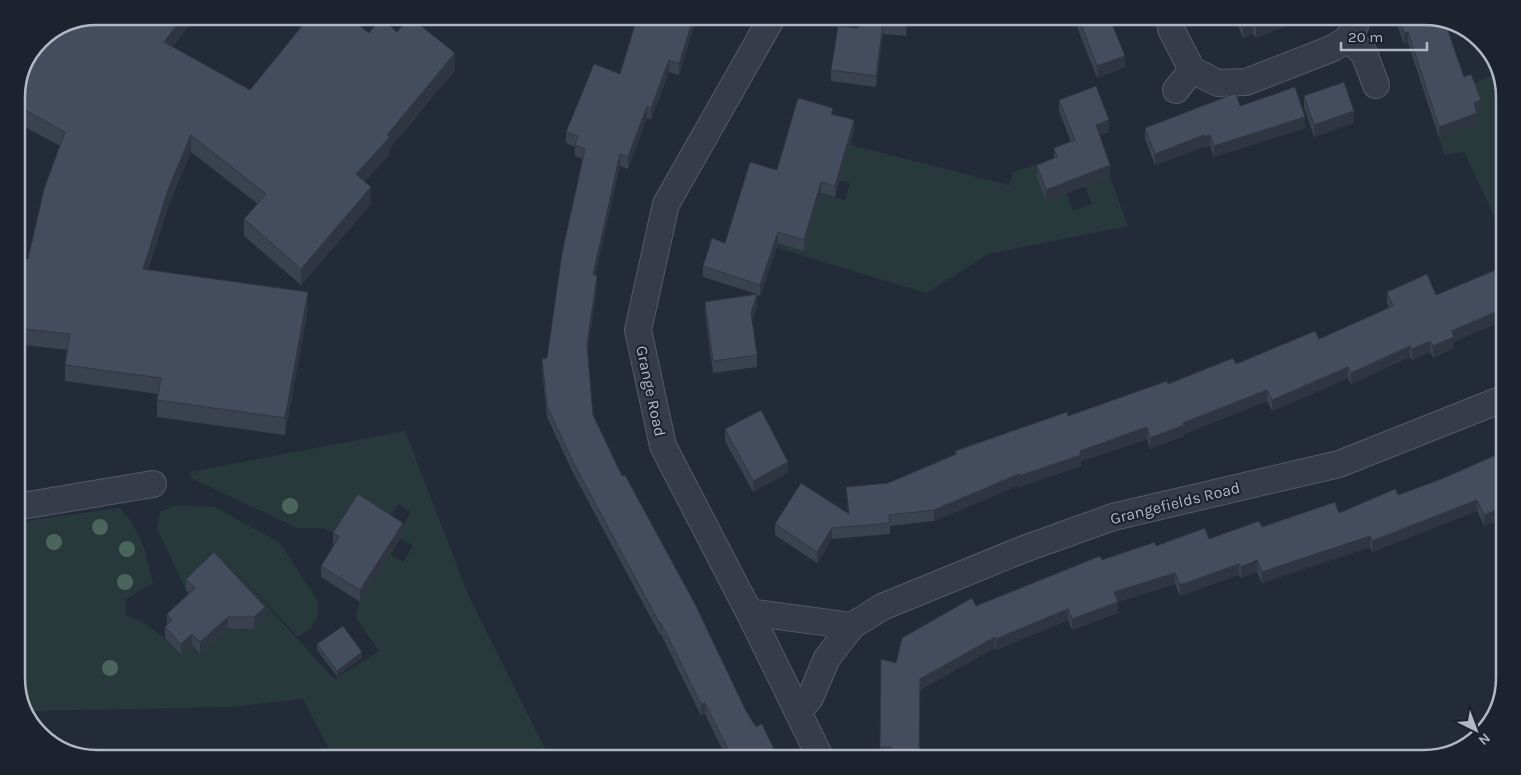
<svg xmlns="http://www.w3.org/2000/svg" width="1521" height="775" viewBox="0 0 1521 775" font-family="Karla,sans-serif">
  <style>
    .green { fill: #28393c }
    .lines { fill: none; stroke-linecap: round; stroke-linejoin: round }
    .minor-casing { stroke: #545a67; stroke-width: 28 }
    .minor { stroke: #363c49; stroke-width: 26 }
    .tree { fill: #4a655b }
    .wall { fill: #3a4250 }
    .shaded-wall { fill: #303641 }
    .building { fill: #444d5d; stroke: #303641 }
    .labels { text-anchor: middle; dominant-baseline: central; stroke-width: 4; stroke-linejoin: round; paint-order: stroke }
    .street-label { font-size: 16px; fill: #b1b7c5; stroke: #1c222e }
    .rim { fill: none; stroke: #b1b7c5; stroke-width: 2.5 }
  </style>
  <rect width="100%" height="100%" fill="#232a38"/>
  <!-- green -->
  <g class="green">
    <polygon points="1498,73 1505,92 1505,239 1464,152 1444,155 1439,138 1477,124 1474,114 1481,111 1472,84"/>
    <polygon points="827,139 1009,185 1013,172 1054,159 1046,201 1067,193 1073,211 1092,204 1085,186 1110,177 1128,226 989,254 926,293 757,242 820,193 845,200 850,183 825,176"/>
    <path d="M405,431L468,594L550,759H334L303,699L232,707L34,711L21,685H17L16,683V522L119,508C142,530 146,554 153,583L126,599L125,615C149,622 164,637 181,655L192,645L201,653L214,564L186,590L157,529L160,512L176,505L215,507L280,543L317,600L318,616L310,628L298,637L224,558L334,679L379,651L355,616L360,602L390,554L403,562L413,546L400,538L399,532L411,512L398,504L386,523L338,536L324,528H297L191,478L190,472Z"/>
  </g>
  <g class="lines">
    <defs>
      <g id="minor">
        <polyline points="773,16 666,204 638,330 663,446 749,612 821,759"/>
        <polyline points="1352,16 1355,26 1348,39 1364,53 1376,85"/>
        <polyline points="1171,29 1192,70 1218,83 1246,82 1331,49 1348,39"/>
        <polyline points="1176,90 1192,70"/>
        <polyline points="16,507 153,484"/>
        <polyline points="749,612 852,626"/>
        <polyline points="798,712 810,698 827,658 852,626 882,607 1024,549 1113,517 1339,464 1505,398"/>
      </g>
    </defs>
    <!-- minor casing -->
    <use href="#minor" class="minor-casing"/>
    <!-- minor -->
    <use href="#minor" class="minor"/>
  </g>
  <!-- trees -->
  <g class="tree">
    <circle cx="290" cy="506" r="8"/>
    <circle cx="100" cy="527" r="8"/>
    <circle cx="54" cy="542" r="8"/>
    <circle cx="127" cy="549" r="8"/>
    <circle cx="125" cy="582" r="8"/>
    <circle cx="110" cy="668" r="8"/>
  </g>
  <!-- wall -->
  <g class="wall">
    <polygon points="697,16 679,75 669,72 651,119 647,118 628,169 620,166 595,275 597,287 587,352 593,415 622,476 746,711 756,727 779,759 727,759 705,714 701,716 661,634 660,635 573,473 547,417 542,370 542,359 547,358 583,159 575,156 575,147 566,143 566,132 620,74 653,22"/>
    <polygon points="908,16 906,36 883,34 876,87 831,81 831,70 858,28"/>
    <polygon points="1074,16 1109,16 1125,67 1097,78 1074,19"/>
    <polygon points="1234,16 1316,16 1296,25 1295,22 1256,38 1253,34 1243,38"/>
    <polygon points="1394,16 1424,16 1464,77 1481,112 1477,113 1477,124 1439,138 1408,43 1404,44"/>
    <polygon points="397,32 455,70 390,148 390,154 364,182 371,204 301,285 244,236 244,219 258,204 191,152 169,204 148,270 308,309 285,435 157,417 157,400 158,394 65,381 65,365 67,350 16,344 16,258 28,259 60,146 16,122 16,92 173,47 250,90 369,33"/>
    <polygon points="1304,96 1354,123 1314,137 1304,107"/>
    <polygon points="1059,100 1109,132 1099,135 1110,177 1046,201 1037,177 1037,165 1054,159 1054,148 1071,142 1059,111"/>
    <polygon points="1240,106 1305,128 1214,157 1210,146 1204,148 1204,147 1155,165 1145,139 1145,128"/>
    <polygon points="833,114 854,131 835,197 821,193 804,251 778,243 760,296 757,295 757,306 752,321 757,355 757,367 713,373 705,313 705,302 757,294 703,277 703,266 725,243 777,170"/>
    <polygon points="1387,292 1454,342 1454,348 1433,358 1430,352 1412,360 1410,357 1351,384 1348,378 1272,411 1267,401 1184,434 1184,436 1150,449 1147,439 1081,461 1081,466 1019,487 1019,485 934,521 890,526 890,534 832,539 817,563 775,535 775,524 848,513 846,487 888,483 955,454 955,451 1068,416 1168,384 1319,339 1389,308 1387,303"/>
    <polygon points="725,429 788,473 753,492 725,441"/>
    <polygon points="1505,451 1505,518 1484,526 1477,511 1372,552 1370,547 1262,583 1257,572 1241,578 1239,575 1180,596 1175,584 1118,602 1118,613 1072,630 1068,620 996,650 995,648 920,690 919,759 880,758 881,659 896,663 976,606 1102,560 1156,546 1209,539 1262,527 1339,513 1398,495 1444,478"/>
    <polygon points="333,533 403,534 360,602 321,577 321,566 334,545 333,545"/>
    <polygon points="186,579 265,618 254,629 228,628 200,654 192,645 181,655 165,638 165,627 167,625 167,614 189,594 186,590"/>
    <polygon points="317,644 362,658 337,676 317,650"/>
  </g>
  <!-- shaded-wall -->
  <g class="shaded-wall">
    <polygon points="184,16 196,16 164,59 164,42"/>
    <polygon points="694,16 697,16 679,75 679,64"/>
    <polygon points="907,16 908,16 906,36 906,25"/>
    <polygon points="1281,16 1295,16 1295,22 1256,38 1256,27"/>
    <polygon points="1296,16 1316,16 1296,25"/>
    <polygon points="1253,22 1253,34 1243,38 1243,27"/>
    <polygon points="883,23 883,34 876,87 876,76"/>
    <polygon points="1408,32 1408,43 1404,44 1404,33"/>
    <polygon points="455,53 455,70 390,148 390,154 356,191 356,174 387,135"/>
    <polygon points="1125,56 1125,67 1097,78 1097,66"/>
    <polygon points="669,60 669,72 651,119 651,108"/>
    <polygon points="1481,100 1481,112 1477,113 1477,124 1439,138 1439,127 1474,103"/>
    <polygon points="647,106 647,118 628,169 628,157"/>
    <polygon points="1354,111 1354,123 1314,137 1314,125"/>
    <polygon points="1305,117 1305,128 1214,157 1214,146"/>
    <polygon points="854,120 854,131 835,197 835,186"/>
    <polygon points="1109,120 1109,132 1096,137 1096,125"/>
    <polygon points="191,135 191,152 169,204 143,286 143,269 169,187"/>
    <polygon points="1204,135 1204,147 1155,165 1155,154"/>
    <polygon points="1210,135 1210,146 1204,148 1204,137"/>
    <polygon points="620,154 620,166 593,286 593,275"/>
    <polygon points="1110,165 1110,177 1046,201 1046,190"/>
    <polygon points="821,182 821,193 804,251 804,240"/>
    <polygon points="371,187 371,204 301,285 301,269"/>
    <polygon points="778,232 778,243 760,296 760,285"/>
    <polygon points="597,275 597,287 587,356 587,345"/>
    <polygon points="308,292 308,309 285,435 285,418"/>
    <polygon points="757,294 757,306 751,324 751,313"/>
    <polygon points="1505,308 1505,320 1454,342 1454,348 1433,358 1433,346 1452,331"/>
    <polygon points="1430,341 1430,352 1412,360 1412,349"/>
    <polygon points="1410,346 1410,357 1351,384 1351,373"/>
    <polygon points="1348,367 1348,378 1272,411 1272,400"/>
    <polygon points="1267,390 1267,401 1184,434 1184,436 1150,449 1150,438 1183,423"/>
    <polygon points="1147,427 1147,439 1081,461 1081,466 1019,487 1019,476 1080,451"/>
    <polygon points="788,462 788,473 753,492 753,481"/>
    <polygon points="1019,474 1019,485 934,521 934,510"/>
    <polygon points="1477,500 1477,511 1372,552 1372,541"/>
    <polygon points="1505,507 1505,518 1484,526 1484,515"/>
    <polygon points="403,523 403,534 360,602 360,590"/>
    <polygon points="832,528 832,539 817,563 817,552"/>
    <polygon points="1370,536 1370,547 1262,583 1262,572"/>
    <polygon points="1257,560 1257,572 1241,578 1241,567"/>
    <polygon points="1239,564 1239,575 1180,596 1180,585"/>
    <polygon points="1175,573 1175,584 1118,602 1118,613 1072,630 1072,619 1114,592"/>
    <polygon points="265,607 265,618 254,629 254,617"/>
    <polygon points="1068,609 1068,620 996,650 996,639"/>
    <polygon points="228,617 228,628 200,654 200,642"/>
    <polygon points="661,623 661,634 660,635 660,624"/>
    <polygon points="192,634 192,645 181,655 181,644"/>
    <polygon points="995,637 995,648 920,690 920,679"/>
    <polygon points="362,652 362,658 337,676 337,671"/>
    <polygon points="705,703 705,714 701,716 701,704"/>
  </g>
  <!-- building -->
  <g class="building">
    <polygon points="98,16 184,16 164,42 250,90 310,16 348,16 369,33 381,18 397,32 410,17 455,53 387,135 390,137 356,174 371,187 301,269 244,219 266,194 191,135 169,187 143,269 308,292 285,418 157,400 161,378 65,365 70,334 16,328 16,258 28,259 44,189 65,132 16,105 16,92 40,40"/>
    <polygon points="655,16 694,16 679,64 669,60 651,108 647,106 628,157 620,154 593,275 597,275 587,345 593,415 622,476 625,475 695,604 746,711 756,727 762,724 779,759 733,759 705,703 701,704 661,623 660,624 573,462 547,406 542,359 547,358 562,253 585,149 575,145 578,136 566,132 594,64 620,74 637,18 653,22"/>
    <polygon points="859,16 907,16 906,25 883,23 876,76 831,70 838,26 858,28"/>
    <polygon points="1078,16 1109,16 1125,56 1097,66"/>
    <polygon points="1238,16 1281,16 1256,27 1253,22 1243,27"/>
    <polygon points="1398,16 1424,16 1440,20 1444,29 1447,28 1464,77 1471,74 1481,100 1474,103 1477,113 1439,127 1408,32 1404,33"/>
    <polygon points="1344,82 1354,111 1314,125 1304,96"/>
    <polygon points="1096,86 1109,120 1096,125 1110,165 1046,190 1037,165 1057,157 1054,148 1075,140 1059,100"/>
    <polygon points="1295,87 1305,117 1214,146 1210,135 1204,137 1204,135 1155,154 1145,128 1236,93 1240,106"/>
    <polygon points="798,98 833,108 831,114 854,120 835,186 821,182 804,240 778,232 760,285 703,266 712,238 725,243 750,162 777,170"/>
    <polygon points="1505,266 1505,308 1452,331 1454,337 1433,346 1430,341 1412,349 1410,346 1351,373 1348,367 1272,400 1267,390 1183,423 1184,425 1150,438 1147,427 1080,451 1081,455 1019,476 1019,474 934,510 889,515 890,523 832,528 817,552 775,524 801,483 849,514 846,487 888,483 957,454 955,451 1067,412 1068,416 1167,381 1168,384 1233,358 1236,364 1315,331 1319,339 1393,306 1387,292 1427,274 1436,295"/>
    <polygon points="757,294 751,313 757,355 713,361 705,302"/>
    <polygon points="761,410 788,462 753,481 725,429"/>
    <polygon points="1505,451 1505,507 1484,515 1477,500 1372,541 1370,536 1262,572 1257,560 1241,567 1239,564 1180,585 1175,573 1114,592 1118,602 1072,619 1068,609 996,639 995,637 920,679 919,759 894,759 891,747 880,747 881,659 896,663 902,638 972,598 976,606 1100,556 1102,560 1155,542 1156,546 1205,528 1209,539 1259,521 1262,527 1335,502 1339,513 1395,489 1398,495 1444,478"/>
    <polygon points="358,494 403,523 360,590 321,566 339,537 333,533"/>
    <polygon points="214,552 265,607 254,617 228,617 200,642 192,634 181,644 165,627 172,620 167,614 195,588 186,579"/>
    <polygon points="343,626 362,652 337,671 317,644"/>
  </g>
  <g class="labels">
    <!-- street labels -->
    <g class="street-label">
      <text transform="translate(651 391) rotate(78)">Grange Road</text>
      <text transform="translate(1175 503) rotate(-14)">Grangefields Road</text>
    </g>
  </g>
  <!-- crop -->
  <path d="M0 0H1521V775H0ZM97 25H1424A72 72 0 0 1 1496 97V678A72 72 0 0 1 1424 750H97A72 72 0 0 1 25 678V97A72 72 0 0 1 97 25Z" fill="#1c222e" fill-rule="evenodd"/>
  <path class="rim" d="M97 25H1424A72 72 0 0 1 1496 97V678A72 72 0 0 1 1424 750H97A72 72 0 0 1 25 678V97A72 72 0 0 1 97 25Z"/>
  <!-- north arrow -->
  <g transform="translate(1476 730) rotate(138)" stroke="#1c222e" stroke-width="4" paint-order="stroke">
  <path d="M0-4L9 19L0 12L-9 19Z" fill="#b1b7c5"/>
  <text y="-8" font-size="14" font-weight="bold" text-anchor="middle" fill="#b1b7c5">N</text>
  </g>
  <!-- scale -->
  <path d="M1341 42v8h86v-8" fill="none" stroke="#b1b7c5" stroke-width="2.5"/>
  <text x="1348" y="42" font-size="15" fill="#b1b7c5" stroke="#1c222e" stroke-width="4" paint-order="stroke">20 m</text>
</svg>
